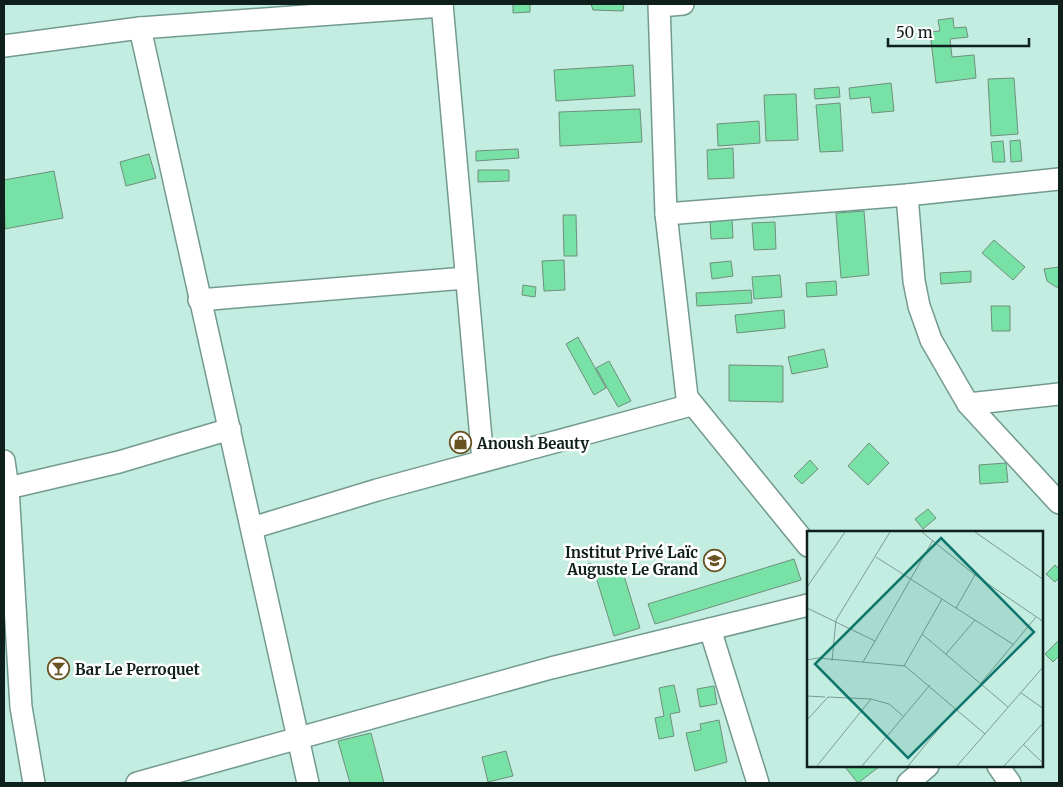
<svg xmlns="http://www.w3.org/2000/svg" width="1063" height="787" viewBox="0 0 1063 787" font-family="Merriweather,serif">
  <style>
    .building { fill: #78e1a6; stroke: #6f8f7c }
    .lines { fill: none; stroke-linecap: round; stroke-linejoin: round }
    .street-casing { stroke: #739a90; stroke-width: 24 }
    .street { stroke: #fff; stroke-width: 21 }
    .labels { text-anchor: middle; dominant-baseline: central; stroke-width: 5; stroke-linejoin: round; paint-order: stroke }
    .poi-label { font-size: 15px; font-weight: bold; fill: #0f1f1b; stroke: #fff; text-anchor: start }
    .inset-road { fill: none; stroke: #7b9b92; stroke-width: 1 }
    .view { fill: #0f766e; fill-opacity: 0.15; stroke: #0f766e; stroke-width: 2.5 }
    .inset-edge { fill: none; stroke: #0f1f1b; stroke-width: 2.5 }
  </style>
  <rect width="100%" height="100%" fill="#c3ede1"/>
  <!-- building -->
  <g class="building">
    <polygon points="513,4 530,4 530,12 513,13"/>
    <polygon points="591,4 624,4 623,11 593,10"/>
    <polygon points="953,18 954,28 966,27 968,37 950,39 952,57 974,55 976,78 936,83 930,32 940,31 938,20"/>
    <polygon points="633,65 635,96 556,101 554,70"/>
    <polygon points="1014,78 1018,134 991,136 988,79"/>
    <polygon points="891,83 894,111 872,113 870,97 850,99 849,88"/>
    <polygon points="839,87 840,97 815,99 814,89"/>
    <polygon points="796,94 798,140 766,141 764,95"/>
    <polygon points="840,103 843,151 820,152 816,105"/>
    <polygon points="640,109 642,142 560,146 559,112"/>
    <polygon points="759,121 760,143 718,146 717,124"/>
    <polygon points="1020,140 1022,161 1011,162 1010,141"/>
    <polygon points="1003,141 1005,162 993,162 991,142"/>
    <polygon points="733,148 734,178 708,179 707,150"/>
    <polygon points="518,149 519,158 476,161 476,151"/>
    <polygon points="149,154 156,178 126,186 120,162"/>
    <polygon points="478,170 509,170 509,181 478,182"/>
    <polygon points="54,171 63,218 5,229 4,180"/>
    <polygon points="864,211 869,275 841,278 836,213"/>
    <polygon points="563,215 576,215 577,256 564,256"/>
    <polygon points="732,218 733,238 711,239 710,219"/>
    <polygon points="775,222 776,249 754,250 752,223"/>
    <polygon points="994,240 1025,267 1013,280 982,253"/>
    <polygon points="564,260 565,290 544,291 542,261"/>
    <polygon points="731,261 733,276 712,279 710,263"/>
    <polygon points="1059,267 1059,287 1056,287 1047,281 1044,269"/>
    <polygon points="971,271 971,282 941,284 940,273"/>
    <polygon points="780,275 782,297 754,299 752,277"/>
    <polygon points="836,281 837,295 807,297 806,283"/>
    <polygon points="523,285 536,287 535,297 522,295"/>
    <polygon points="751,290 752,303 697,306 696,293"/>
    <polygon points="991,306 1010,306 1010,331 992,331"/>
    <polygon points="784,310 785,328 737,333 735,315"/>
    <polygon points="578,337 606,388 594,395 566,344"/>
    <polygon points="824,349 828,367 792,374 788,357"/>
    <polygon points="609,361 631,401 618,407 596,368"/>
    <polygon points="729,365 783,366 783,402 729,401"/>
    <polygon points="869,443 889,463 868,485 848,466"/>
    <polygon points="810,460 818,469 802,484 794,476"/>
    <polygon points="1006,463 1008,482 980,484 979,465"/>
    <polygon points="928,509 936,518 923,529 915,519"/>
    <polygon points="794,559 801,580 655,624 648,604"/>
    <polygon points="591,563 596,579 588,581 583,566"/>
    <polygon points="1055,565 1059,569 1059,578 1055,582 1046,574"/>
    <polygon points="622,569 640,628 614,636 596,577"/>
    <polygon points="1059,640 1059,656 1053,662 1045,654"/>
    <polygon points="674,685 680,712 670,714 674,736 659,739 655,718 664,716 659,688"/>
    <polygon points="714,686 717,704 700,707 697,689"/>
    <polygon points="719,720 727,762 695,771 686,733 701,730 700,724"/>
    <polygon points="371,733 384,783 350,783 338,741"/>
    <polygon points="506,751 513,776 488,782 482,757"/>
    <polygon points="844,766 880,766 858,783"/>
  </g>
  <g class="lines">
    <defs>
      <g id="street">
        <polyline points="442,4 483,461"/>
        <polyline points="659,4 666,214 687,397 808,546"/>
        <polyline points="660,6 683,4"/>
        <polyline points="140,28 308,783"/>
        <polyline points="4,46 140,28 442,6"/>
        <polyline points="907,195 914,281 919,306 931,340 968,404 1059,503"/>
        <polyline points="666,214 907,195 1059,179"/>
        <polyline points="199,300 465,278"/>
        <polyline points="968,404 1059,394"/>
        <polyline points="4,461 8,488 21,707 34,783"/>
        <polyline points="8,488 119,462 230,429"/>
        <polyline points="252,528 377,490 691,405"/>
        <polyline points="710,629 758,783"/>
        <polyline points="998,766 1010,783"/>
        <polyline points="137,783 551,668 808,605"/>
        <polyline points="908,783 928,766"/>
      </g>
    </defs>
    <!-- street casing -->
    <use href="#street" class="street-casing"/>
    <!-- street -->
    <use href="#street" class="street"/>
  </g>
  <!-- icons -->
  <defs>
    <symbol id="shop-ring" viewBox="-11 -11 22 22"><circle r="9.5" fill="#fff" stroke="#695222" stroke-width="1.5"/><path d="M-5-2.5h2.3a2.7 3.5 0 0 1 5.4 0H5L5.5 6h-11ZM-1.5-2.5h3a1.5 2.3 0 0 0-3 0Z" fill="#695222"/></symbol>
    <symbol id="school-ring" viewBox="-11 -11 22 22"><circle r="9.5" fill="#fff" stroke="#695222" stroke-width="1.5"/><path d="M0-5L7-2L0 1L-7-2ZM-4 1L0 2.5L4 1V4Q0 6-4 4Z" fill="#695222"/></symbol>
    <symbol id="bar-ring" viewBox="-11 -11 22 22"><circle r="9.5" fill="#fff" stroke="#695222" stroke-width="1.5"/><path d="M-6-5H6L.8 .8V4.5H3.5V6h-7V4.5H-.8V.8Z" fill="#695222"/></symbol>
  </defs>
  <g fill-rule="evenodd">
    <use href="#shop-ring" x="448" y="430" width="25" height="25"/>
    <use href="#school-ring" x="702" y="548" width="25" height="25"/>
    <use href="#bar-ring" x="46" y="656" width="25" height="25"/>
  </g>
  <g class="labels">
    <!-- poi labels -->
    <g class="poi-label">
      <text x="477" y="443">Anoush Beauty</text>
      <text x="698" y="552" text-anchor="end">Institut Privé Laïc<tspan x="698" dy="17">Auguste Le Grand</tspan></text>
      <text x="75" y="669">Bar Le Perroquet</text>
    </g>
  </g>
  <!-- overview -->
  <g transform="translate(807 531)">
    <rect width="236" height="236" fill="#c3ede1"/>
    <path class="inset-road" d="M115,1L168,44L237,91M168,1L237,49M69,26L207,114M0,56L38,1M0,77L68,110M149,77L168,44M115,103L201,176M139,123L168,89M0,129L11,127L98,135L178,203M25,130L29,89L83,1M56,131L126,9M97,135L135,68M174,152L229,86M214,162L237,178M0,165L18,166M0,189L21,166L64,168L82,173L96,185M217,214L237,233M10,235L64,168M55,235L123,154M101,235L148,178M150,235L237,135M197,235L237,191"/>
    <path class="view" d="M134,7L227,101L101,227L8,133Z"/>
    <rect width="236" height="236" class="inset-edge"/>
  </g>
  <!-- border -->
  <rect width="1063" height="787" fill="none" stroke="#0f1f1b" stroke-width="10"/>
  <!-- scale -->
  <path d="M888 38v8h141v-8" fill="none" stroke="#0f1f1b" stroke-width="2.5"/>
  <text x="896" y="38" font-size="15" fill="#0f1f1b" stroke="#ffffff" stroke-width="4" paint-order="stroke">50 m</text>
</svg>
